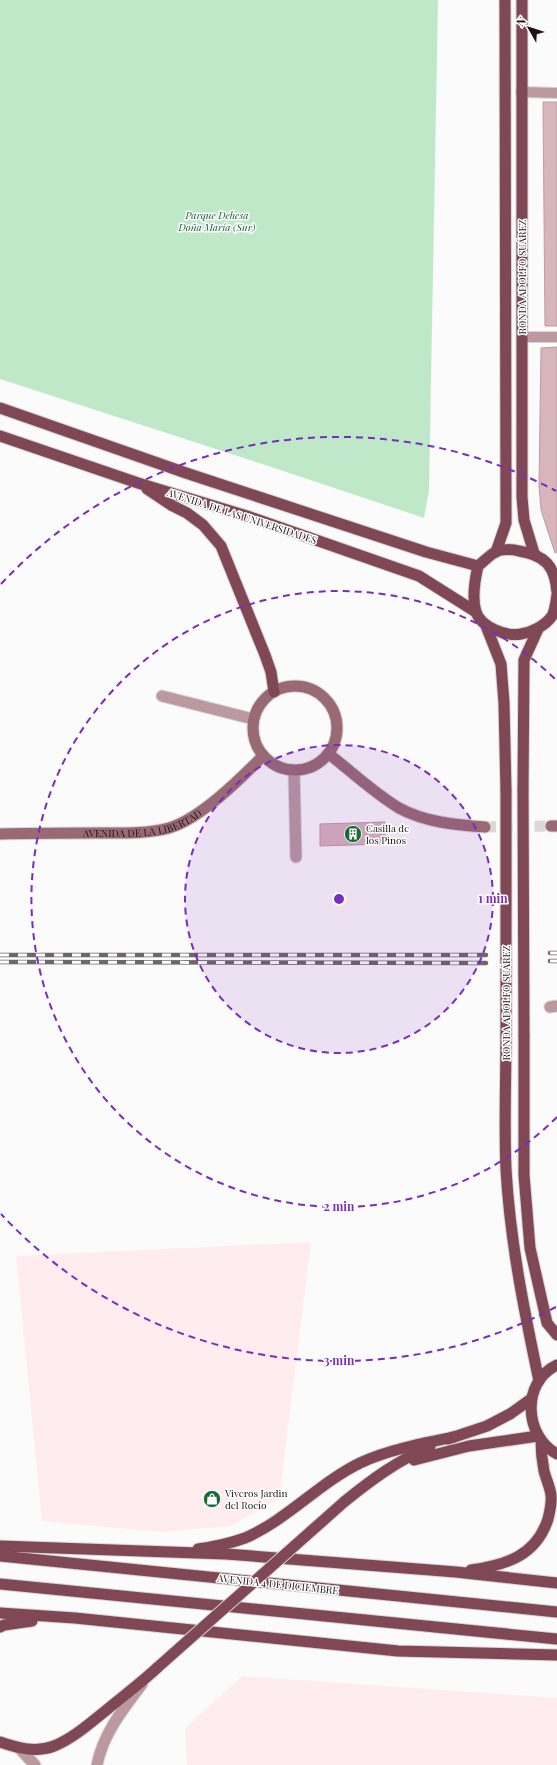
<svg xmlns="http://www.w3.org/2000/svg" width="557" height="1765" viewBox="0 0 557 1765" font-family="'Playfair Display',serif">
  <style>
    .built { fill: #ffecef }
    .green { fill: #bfe8c9 }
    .building { fill: #d8b4bb; stroke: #bf9ba2 }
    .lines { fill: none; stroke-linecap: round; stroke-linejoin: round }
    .secondary-tunnel { stroke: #dad8d8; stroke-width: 11; stroke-dasharray: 11 5.5; stroke-linecap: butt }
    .pedestrian-casing { stroke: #d8d6d6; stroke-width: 12 }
    .minor-casing { stroke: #d8d6d6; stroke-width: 13 }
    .secondary-casing { stroke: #d8d6d6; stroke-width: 13 }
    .primary-casing { stroke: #d8d6d6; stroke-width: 13 }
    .pedestrian { stroke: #bb999f; stroke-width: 10 }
    .minor { stroke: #bb999f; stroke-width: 11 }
    .secondary { stroke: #996a74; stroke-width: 11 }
    .primary { stroke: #804855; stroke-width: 11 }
    .rail-casing { stroke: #6e6667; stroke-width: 4.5 }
    .rail { stroke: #fff; stroke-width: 3; stroke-dasharray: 9; stroke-linecap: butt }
    .primary-bridge-casing { stroke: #d8d6d6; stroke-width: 13; stroke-linecap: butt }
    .primary-bridge { stroke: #804855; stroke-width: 11 }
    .ring { fill: none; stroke: #7b2cbf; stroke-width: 2; stroke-dasharray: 7 5 }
    .labels { text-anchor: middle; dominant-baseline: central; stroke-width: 3; stroke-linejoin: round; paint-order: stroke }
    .park-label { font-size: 10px; font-style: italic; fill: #155a30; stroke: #fff }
    .street-label { font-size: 10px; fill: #1e1214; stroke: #fff }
    .poi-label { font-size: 10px; fill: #1e1214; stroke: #fff; text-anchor: start }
    .centre { fill: #7b2cbf; stroke: #fff; stroke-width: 2 }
    .ring-label { font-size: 12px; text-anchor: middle; font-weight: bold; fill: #7b2cbf; stroke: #fff; stroke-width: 3; stroke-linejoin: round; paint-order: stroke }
  </style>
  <rect width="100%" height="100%" fill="#fbfbfb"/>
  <!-- built -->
  <g class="built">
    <polygon points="311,1242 279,1499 231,1526 161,1532 42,1521 16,1256"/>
    <polygon points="242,1676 557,1698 557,1765 187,1765 185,1728"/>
  </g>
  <!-- green -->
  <polygon class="green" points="0,0 438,0 429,490 424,518 262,464 0,379"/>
  <!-- building -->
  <g class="building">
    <polygon points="543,102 557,102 557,326 545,326"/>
    <polygon points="557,347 557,552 555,553 541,510 539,486 541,348"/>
    <polygon points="385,822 385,844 320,846 320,824"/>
  </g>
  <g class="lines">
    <!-- secondary-tunnel -->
    <polyline class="secondary-tunnel" points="485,827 551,826"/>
    <defs>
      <g id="pedestrian">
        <polyline points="521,92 557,93"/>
        <polyline points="522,337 557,337"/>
      </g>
      <g id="minor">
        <polyline points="162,696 253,719"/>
        <polyline points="294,771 296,857"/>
        <polyline points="550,1007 557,1006"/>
        <polyline points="19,1748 35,1765"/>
        <path d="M97,1765C103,1734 123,1709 142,1684"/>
      </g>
      <g id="secondary">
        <circle cx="295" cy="728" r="42"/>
        <path d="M329,754C352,772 374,793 399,808C424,822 456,825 485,827"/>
        <polyline points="551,826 557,826"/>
        <path id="s1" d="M0,834C32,833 65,833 97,833C121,833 147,834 169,828C200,819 240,779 263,756"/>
      </g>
      <g id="primary">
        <polyline points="522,0 522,497 524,520 534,553"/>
        <polyline points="0,408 186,473 426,552 478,566"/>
        <polyline points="0,436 138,483 247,516 419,576 476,612"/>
        <polyline points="147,489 171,505 187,513 203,525 221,546 265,655 271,672 274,692"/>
        <polyline points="496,552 506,523 505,0"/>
        <path d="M557,592C555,566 545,555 519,551C512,549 501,549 495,552C489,556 483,562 478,566C475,579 472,599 476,612C481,627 506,637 521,634C532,632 545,626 552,616C555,611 556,601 557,595"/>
        <polyline points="486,626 501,664 504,703 506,791"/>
        <polyline points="523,791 524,660 538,629"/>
        <path d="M506,1035C506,1080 504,1124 506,1169C510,1241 524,1310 539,1381"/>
        <polyline points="524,1035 524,1175 530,1248 547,1323 557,1335"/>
        <path d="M557,1365C521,1382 524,1436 557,1454"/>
        <polyline points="448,1439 487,1426 510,1414 531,1399"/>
        <polyline points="414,1460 469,1446 538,1436"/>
        <path d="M344,1502C371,1480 398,1460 430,1447"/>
        <polyline points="0,1546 226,1554 456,1572 557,1583"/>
        <path d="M198,1549C213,1547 231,1543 245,1538C287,1520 319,1483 360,1463C387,1450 424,1443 454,1437"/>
        <polyline points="0,1556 557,1612"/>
        <path d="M471,1570C506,1565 536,1556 548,1519C550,1511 552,1503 551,1495C550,1487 546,1479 544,1471C542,1461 541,1450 541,1440"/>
        <polyline points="0,1584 557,1639"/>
        <polyline points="0,1613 75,1618 398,1651 557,1655"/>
        <polyline points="0,1627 4,1625 32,1621"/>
        <path d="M0,1742C17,1748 36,1753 54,1746C72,1739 89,1724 104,1712C122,1697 141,1683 158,1667"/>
      </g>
    </defs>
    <!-- pedestrian casing -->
    <use href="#pedestrian" class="pedestrian-casing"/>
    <!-- minor casing -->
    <use href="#minor" class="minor-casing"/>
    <!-- secondary casing -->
    <use href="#secondary" class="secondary-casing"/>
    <!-- primary casing -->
    <use href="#primary" class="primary-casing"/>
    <!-- pedestrian -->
    <use href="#pedestrian" class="pedestrian"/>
    <!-- minor -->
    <use href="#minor" class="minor"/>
    <!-- secondary -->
    <use href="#secondary" class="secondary"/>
    <!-- primary -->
    <use href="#primary" class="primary"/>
    <defs>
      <g id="rail">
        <polyline points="550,953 557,953"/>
        <polyline points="0,955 486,955"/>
        <polyline points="550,961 557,961"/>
        <polyline points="0,962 486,963"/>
      </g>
    </defs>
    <!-- rail casing -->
    <use href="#rail" class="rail-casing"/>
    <!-- rail -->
    <use href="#rail" class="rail"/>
    <defs>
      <g id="primary-bridge">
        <polyline points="506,791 506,1035"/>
        <polyline points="523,791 524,1035"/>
        <polyline points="158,1667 344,1502"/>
      </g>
    </defs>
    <!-- primary-bridge casing -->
    <use href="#primary-bridge" class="primary-bridge-casing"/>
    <!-- primary-bridge -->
    <use href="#primary-bridge" class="primary-bridge"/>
  </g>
  <!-- distance rings -->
  <circle cx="339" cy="899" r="154" fill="#7b2cbf" fill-opacity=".12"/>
  <g class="ring">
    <circle cx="339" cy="899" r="154"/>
    <path d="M557 1117A308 308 0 1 1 557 681"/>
    <path d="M556 1307A462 462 0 0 1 1 1214M1 584A462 462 0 0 1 556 491"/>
  </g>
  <!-- icons -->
  <defs>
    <symbol id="building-disc" viewBox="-11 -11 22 22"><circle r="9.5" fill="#186939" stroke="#fff"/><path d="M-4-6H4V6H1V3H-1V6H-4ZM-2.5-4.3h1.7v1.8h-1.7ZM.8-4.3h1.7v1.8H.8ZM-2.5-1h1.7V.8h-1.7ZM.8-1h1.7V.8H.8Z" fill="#fff"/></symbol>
    <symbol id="shop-disc" viewBox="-11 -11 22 22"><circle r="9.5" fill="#186939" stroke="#fff"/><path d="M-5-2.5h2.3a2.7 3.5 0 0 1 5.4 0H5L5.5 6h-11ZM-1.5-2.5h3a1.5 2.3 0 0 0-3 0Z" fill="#fff"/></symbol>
  </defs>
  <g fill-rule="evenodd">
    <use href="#building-disc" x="343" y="824" width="20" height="20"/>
    <use href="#shop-disc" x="202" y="1489" width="20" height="20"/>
  </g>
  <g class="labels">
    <!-- park labels -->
    <g class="park-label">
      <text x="217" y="215">Parque Dehesa<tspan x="217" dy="12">Doña María (Sur)</tspan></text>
    </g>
    <!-- street labels -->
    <g class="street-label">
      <text transform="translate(522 277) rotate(-90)">RONDA ADOLFO SUÁREZ</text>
      <text transform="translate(242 516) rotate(18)">AVENIDA DE LAS UNIVERSIDADES</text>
      <text stroke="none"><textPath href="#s1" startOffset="144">AVENIDA DE LA LIBERTAD</textPath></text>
      <text transform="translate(506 1003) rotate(-90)">RONDA ADOLFO SUÁREZ</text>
      <text transform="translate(278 1584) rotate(6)">AVENIDA 4 DE DICIEMBRE</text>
    </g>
    <!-- poi labels -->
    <g class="poi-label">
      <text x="366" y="828">Casilla de<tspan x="366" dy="12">los Pinos</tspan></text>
      <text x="225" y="1493">Viveros Jardin<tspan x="225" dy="12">del Rocío</tspan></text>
    </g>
  </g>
  <circle cx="339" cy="899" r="6" class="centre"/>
  <g class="ring-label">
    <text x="493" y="903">1 min</text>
    <text x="339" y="1211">2 min</text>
    <text x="339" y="1365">3 min</text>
  </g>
  <!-- north arrow -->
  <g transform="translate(529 28) rotate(309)" stroke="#ffffff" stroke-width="3" paint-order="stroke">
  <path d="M0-3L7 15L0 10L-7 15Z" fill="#1e1214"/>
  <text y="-6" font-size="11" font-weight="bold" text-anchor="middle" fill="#1e1214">N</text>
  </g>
</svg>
